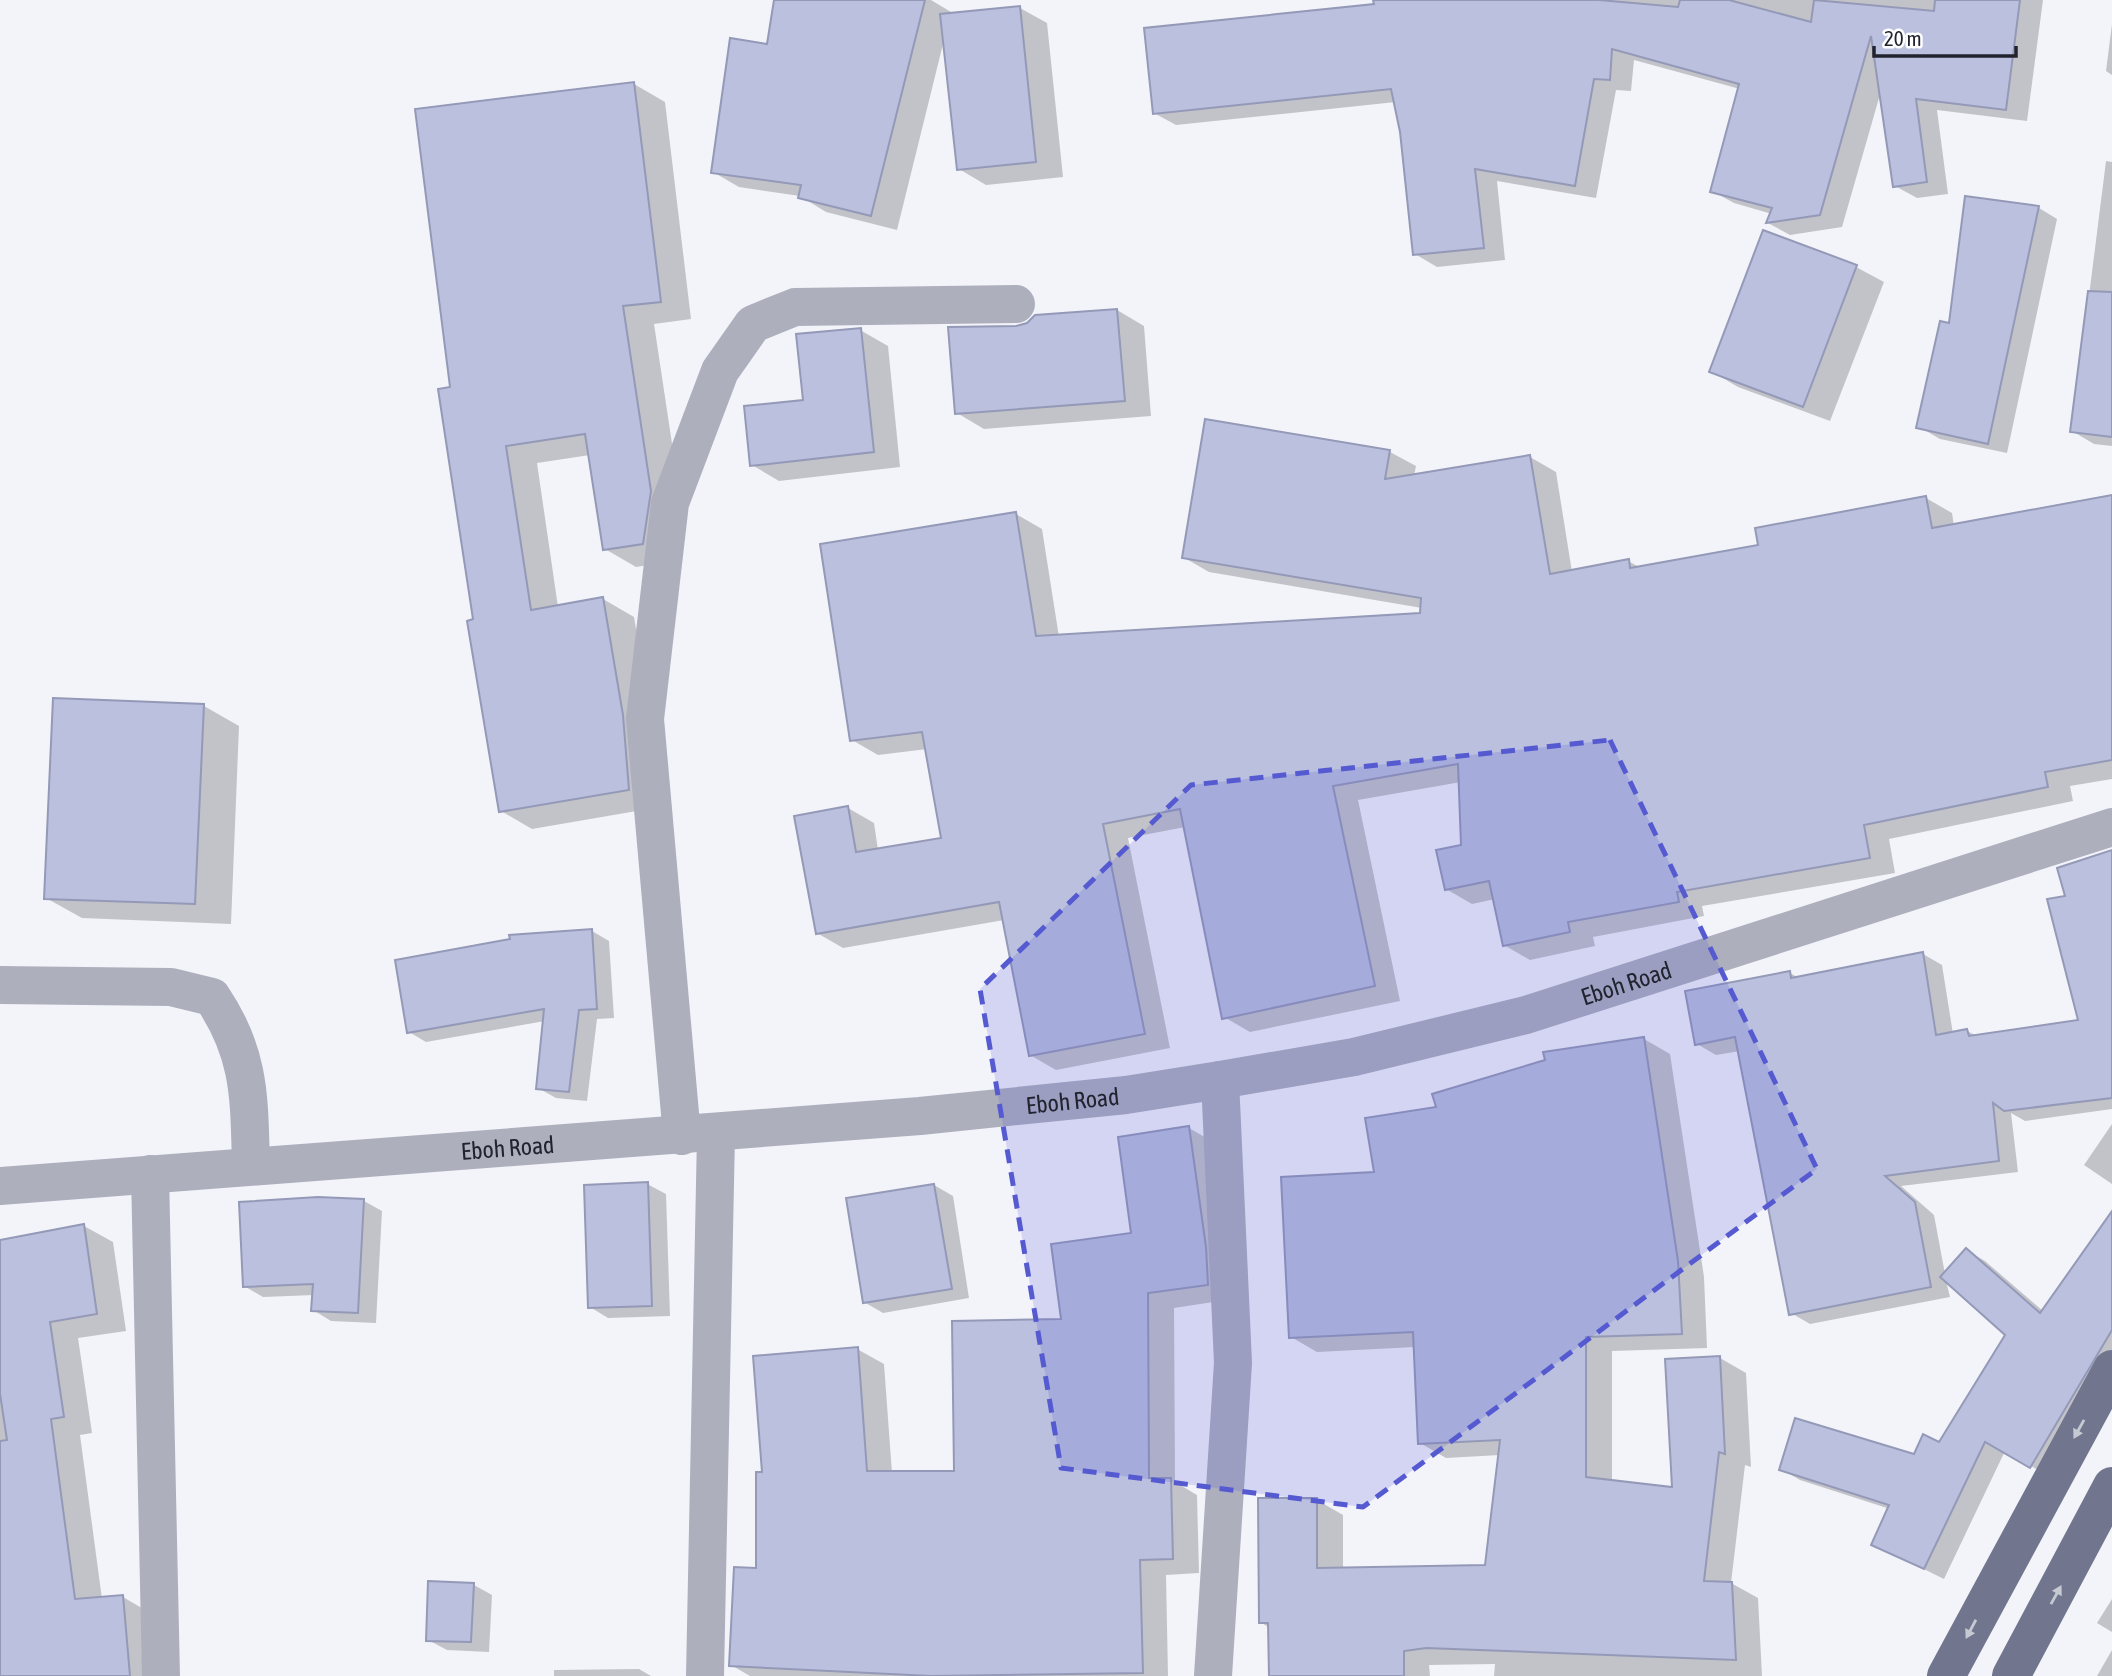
<svg xmlns="http://www.w3.org/2000/svg" width="2112" height="1676" viewBox="0 0 2112 1676" font-family="'Asap Condensed',sans-serif">
  <style>
    .shadow { fill: #0003 }
    .building { fill: #bac0de; stroke: #9499b7; stroke-width: 2 }
    .lines { fill: none; stroke-linecap: round; stroke-linejoin: round }
    .minor { stroke: #adafbd; stroke-width: 38 }
    .major { stroke: #71768e; stroke-width: 38 }
    .oneway { fill: #c6c8d2 }
    .marked { fill: #565ad1; fill-opacity: 0.2; stroke: #565ad1; stroke-width: 5; stroke-dasharray: 14 9; stroke-linejoin: round }
    .labels { text-anchor: middle; dominant-baseline: central; stroke-width: 5; stroke-linejoin: round; paint-order: stroke }
    .street-label { font-size: 24px; fill: #21232e; stroke: #fff }
  </style>
  <rect width="100%" height="100%" fill="#f3f4fa"/>
  <!-- shadow -->
  <g class="shadow">
    <polygon points="775,0 931,0 951,12 950,15 1020,8 1047,23 1063,177 986,185 959,169 944,40 897,230 826,212 800,196 739,187 713,172 769,46"/>
    <polygon points="1375,0 2043,0 2027,121 1937,110 1948,194 1917,198 1895,186 1881,91 1842,227 1790,235 1768,223 1772,214 1734,203 1712,191 1740,89 1634,60 1631,91 1616,90 1596,198 1497,181 1505,260 1437,267 1415,254 1396,102 1176,125 1154,113 1376,5"/>
    <polygon points="2112,24 2112,75 2106,71"/>
    <polygon points="634,84 665,102 691,319 654,324 682,510 674,561 636,567 605,549 590,455 537,463 558,607 603,599 634,617 654,734 660,807 532,829 501,811 475,621 452,389"/>
    <polygon points="2106,161 2112,162 2112,446 2094,444 2072,431"/>
    <polygon points="1967,198 2039,208 2057,219 2007,453 1940,439 1921,428 1950,325"/>
    <polygon points="1764,232 1856,267 1884,282 1830,421 1738,387 1711,371"/>
    <polygon points="1117,310 1144,326 1151,416 984,429 957,413 1017,328"/>
    <polygon points="860,330 888,346 900,467 779,481 752,465"/>
    <polygon points="1206,421 1390,452 1416,466 1414,476 1530,457 1556,472 1572,572 1628,561 1641,568 1760,547 1926,498 1952,513 1954,526 2112,497 2112,779 2070,786 2073,801 1889,839 1895,873 1702,906 1704,916 1593,937 1595,946 1530,960 1504,945 1495,899 1472,904 1446,889 1463,846 1461,782 1358,800 1400,1001 1250,1032 1224,1017 1185,827 1128,838 1170,1048 1056,1070 1030,1055 1004,920 843,948 817,933 848,808 874,823 878,850 943,839 927,749 878,755 852,740 1016,514 1042,529 1059,637 1422,615 1422,608 1209,572 1183,557"/>
    <polygon points="55,700 204,706 239,726 231,924 82,918 46,898"/>
    <polygon points="2112,852 2112,1109 2025,1121 2011,1113 2018,1172 1901,1186 1934,1215 1945,1274 1966,1250 1985,1261 2043,1311 2112,1214 2112,1373 2050,1477 2005,1451 1944,1579 1873,1544 1890,1509 1800,1480 1781,1469 1915,1456 1940,1444 2007,1334 1946,1281 1950,1297 1810,1324 1791,1313 1740,1051 1716,1055 1697,1044 1790,973 1799,978 1923,954 1942,965 1953,1034 1967,1031 1977,1036 2081,1021 2067,897"/>
    <polygon points="592,931 609,941 614,1018 597,1019 587,1101 556,1098 538,1088 545,1021 426,1042 409,1032"/>
    <polygon points="1644,1039 1670,1054 1704,1277 1707,1348 1612,1351 1612,1482 1674,1489 1720,1358 1746,1373 1751,1467 1745,1465 1731,1583 1758,1598 1762,1676 1494,1676 1495,1664 1429,1665 1430,1676 1271,1676 1270,1628 1260,1622 1317,1500 1343,1515 1343,1570 1487,1567 1500,1455 1446,1458 1420,1443 1415,1347 1317,1352 1291,1337 1376,1174 1438,1108"/>
    <polygon points="2112,1124 2112,1184 2084,1165"/>
    <polygon points="1189,1128 1215,1143 1233,1299 1174,1308 1175,1482 1197,1495 1199,1573 1166,1575 1168,1676 750,1676 731,1665 758,1569 764,1473 857,1349 884,1364 892,1473 955,1473 1064,1321 1133,1235"/>
    <polygon points="647,1184 666,1194 670,1316 608,1318 590,1307"/>
    <polygon points="934,1185 953,1196 969,1298 883,1313 864,1302"/>
    <polygon points="364,1201 382,1211 376,1323 331,1321 313,1310 314,1295 263,1297 244,1286"/>
    <polygon points="84,1226 113,1242 126,1331 78,1338 92,1433 80,1435 102,1599 123,1597 152,1614 157,1676 0,1676 0,1242"/>
    <polygon points="474,1585 492,1595 489,1652 447,1650 428,1640"/>
    <polygon points="2112,1599 2112,1632 2097,1623"/>
    <polygon points="2112,1650 2112,1676 2097,1676"/>
    <polygon points="639,1669 651,1676 554,1676 554,1670"/>
  </g>
  <!-- building -->
  <g class="building">
    <polygon points="774,0 925,0 871,216 798,198 801,185 711,173 730,38 767,44"/>
    <polygon points="1373,0 1599,0 1678,7 1680,0 1729,0 1811,22 1814,0 1934,11 1935,0 2020,0 2006,110 1916,99 1927,182 1893,187 1871,36 1820,215 1766,223 1772,208 1710,192 1739,84 1612,49 1610,80 1594,79 1575,186 1475,169 1484,248 1413,255 1400,132 1391,89 1153,114 1144,28 1374,4"/>
    <polygon points="1020,6 1036,162 957,170 940,14"/>
    <polygon points="634,82 661,302 623,306 651,491 643,544 603,550 585,434 506,446 531,610 603,597 623,715 629,790 499,812 467,621 473,619 438,389 450,387 415,109"/>
    <polygon points="1965,196 2039,206 1988,444 1916,428 1940,321 1949,323"/>
    <polygon points="1763,230 1857,265 1803,407 1709,372"/>
    <polygon points="2088,291 2112,292 2112,437 2070,432"/>
    <polygon points="1117,309 1125,401 955,414 948,327 1016,326 1027,323 1035,315"/>
    <polygon points="861,328 874,452 750,466 744,406 803,400 796,334"/>
    <polygon points="1205,419 1390,450 1385,479 1530,455 1550,574 1629,559 1630,568 1758,545 1755,528 1926,496 1932,528 2112,495 2112,760 2045,772 2048,787 1864,825 1870,858 1677,892 1679,902 1568,922 1570,932 1503,946 1489,881 1445,890 1436,850 1461,845 1458,764 1333,786 1375,986 1222,1019 1180,809 1103,824 1145,1034 1029,1056 999,902 816,934 794,816 848,806 856,852 941,838 922,732 850,741 820,544 1016,512 1036,636 1420,613 1421,598 1182,558"/>
    <polygon points="53,698 204,704 195,904 44,899"/>
    <polygon points="2112,850 2112,1098 2004,1111 1993,1103 1999,1161 1885,1176 1915,1202 1931,1287 1789,1315 1735,1037 1695,1045 1685,991 1790,971 1791,978 1923,952 1936,1035 1967,1029 1969,1036 2078,1020 2047,899 2065,896 2057,868"/>
    <polygon points="592,929 597,1009 579,1010 569,1092 536,1089 544,1009 407,1033 395,960 510,939 509,935"/>
    <polygon points="1644,1037 1678,1261 1682,1334 1586,1337 1586,1477 1672,1487 1665,1359 1720,1356 1725,1454 1719,1452 1704,1581 1732,1582 1736,1660 1426,1648 1404,1651 1404,1676 1269,1676 1268,1623 1259,1623 1258,1498 1317,1498 1317,1568 1485,1565 1500,1440 1418,1444 1413,1332 1289,1338 1281,1177 1374,1172 1365,1118 1436,1107 1432,1094 1545,1060 1543,1052"/>
    <polygon points="1189,1126 1206,1247 1208,1285 1148,1293 1149,1478 1171,1478 1173,1559 1140,1560 1143,1673 931,1676 729,1666 734,1567 756,1568 756,1472 762,1472 753,1356 858,1347 867,1471 954,1471 952,1321 1061,1319 1051,1244 1131,1233 1118,1137"/>
    <polygon points="648,1182 652,1306 588,1308 584,1185"/>
    <polygon points="934,1184 952,1289 863,1303 846,1198"/>
    <polygon points="318,1197 364,1199 358,1313 311,1311 313,1284 243,1287 239,1202"/>
    <polygon points="2112,1211 2112,1330 2030,1468 1985,1442 1924,1569 1871,1545 1889,1505 1779,1470 1795,1418 1914,1454 1923,1434 1939,1442 2005,1335 1940,1277 1966,1248 2040,1313"/>
    <polygon points="84,1224 97,1314 50,1322 64,1417 51,1419 75,1599 123,1595 130,1676 0,1676 0,1441 7,1440 0,1394 0,1240"/>
    <polygon points="428,1581 474,1583 471,1642 426,1641"/>
  </g>
  <g class="lines">
    <!-- minor -->
    <g class="minor">
      <path d="M0,985L171,987L212,997C251,1055 249,1098 251,1166"/>
      <polyline points="682,1136 645,719 670,503 720,371 753,324 795,307 1016,304"/>
      <polyline points="150,1174 161,1676"/>
      <path id="s1" d="M0,1186L920,1116L1126,1095L1220,1080L1354,1057L1526,1015L2112,827"/>
      <polyline points="705,1676 716,1134"/>
      <polyline points="1213,1676 1233,1363 1220,1080"/>
    </g>
    <!-- major -->
    <g class="major">
      <polyline points="1946,1676 2112,1369"/>
      <polyline points="2011,1676 2112,1486"/>
    </g>
  </g>
  <!-- one-way arrows -->
  <defs><path id="oneway-solid" d="M-6-.8H1V-3.2L6.5 0L1 3.2V.8H-6Z" transform="scale(1.75)"/></defs>
  <g class="oneway">
    <use href="#oneway-solid" transform="translate(2079 1429) rotate(119)"/>
    <use href="#oneway-solid" transform="translate(2056 1595) rotate(-61)"/>
    <use href="#oneway-solid" transform="translate(1971 1629) rotate(118)"/>
  </g>
  <!-- marked area -->
  <path class="marked" d="M1610,740L1817,1169L1363,1507L1061,1468L980,989L1191,785Z"/>
  <g class="labels">
    <!-- street labels -->
    <g class="street-label">
      <text stroke="none"><textPath href="#s1" startOffset="1643">Eboh Road</textPath></text>
      <text stroke="none"><textPath href="#s1" startOffset="1076">Eboh Road</textPath></text>
      <text stroke="none"><textPath href="#s1" startOffset="509">Eboh Road</textPath></text>
    </g>
  </g>
  <!-- scale -->
  <path d="M1874 46v10h142v-10" fill="none" stroke="#21232e" stroke-width="3.5"/>
  <text x="1884" y="46" font-size="21" fill="#21232e" stroke="#ffffff" stroke-width="5" paint-order="stroke">20 m</text>
</svg>
